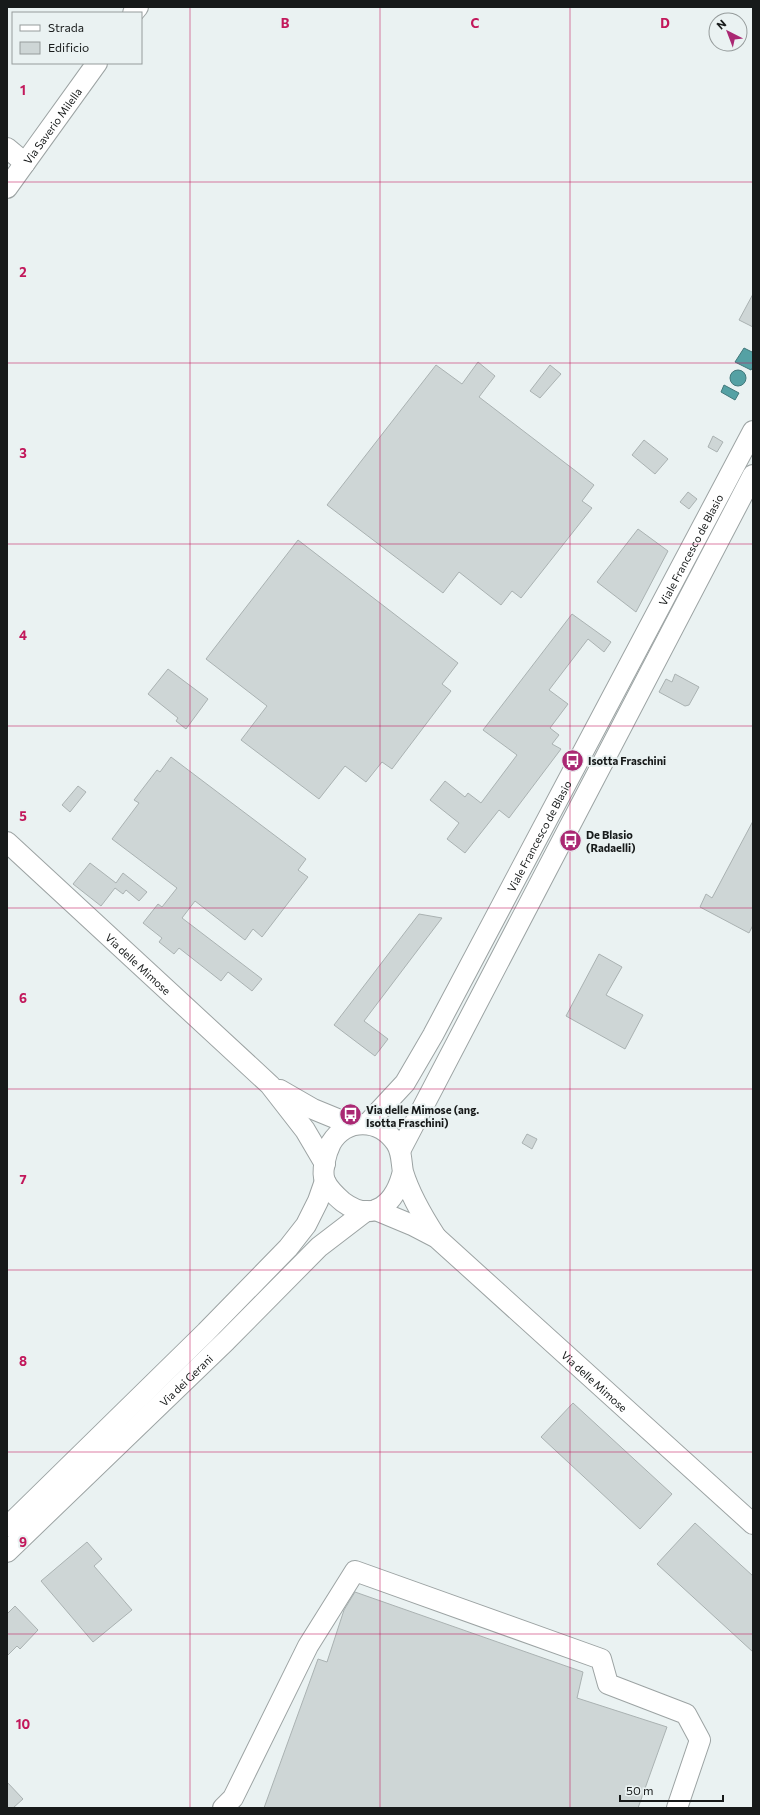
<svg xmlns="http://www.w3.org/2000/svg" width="760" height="1815" viewBox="0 0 760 1815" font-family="Commissioner,sans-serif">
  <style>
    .water { fill: #55a1a4; stroke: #42787b }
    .building { fill: #ced6d6; stroke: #aab2b2 }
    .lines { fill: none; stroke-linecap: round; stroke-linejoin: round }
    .minor-casing { stroke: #9ca3a3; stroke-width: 22 }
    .minor { stroke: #fff; stroke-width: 20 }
    .grid { fill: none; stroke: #c2185b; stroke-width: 1; stroke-opacity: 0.55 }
    .labels { text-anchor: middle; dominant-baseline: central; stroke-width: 4; stroke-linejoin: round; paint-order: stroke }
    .street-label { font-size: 11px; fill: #171a1a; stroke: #eaf2f2 }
    .poi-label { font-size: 11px; font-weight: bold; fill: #171a1a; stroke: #eaf2f2; text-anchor: start }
    .grid-label { font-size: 13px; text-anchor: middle; font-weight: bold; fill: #c2185b; stroke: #eaf2f2; stroke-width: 4; stroke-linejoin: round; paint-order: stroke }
  </style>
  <rect width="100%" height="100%" fill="#eaf2f2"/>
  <!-- water -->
  <g class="water">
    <polygon points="744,348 752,352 753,350 753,367 751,370 735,362"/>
    <circle cx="738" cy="378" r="8"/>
    <polygon points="724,385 739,393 735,400 721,392"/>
  </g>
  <!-- building -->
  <g class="building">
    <polygon points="753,294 753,327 739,320"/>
    <polygon points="478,362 495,376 479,397 594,485 582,501 592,508 521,598 512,591 501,605 459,572 443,593 327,505 436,365 462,384"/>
    <polygon points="550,365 561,374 540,398 530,391"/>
    <polygon points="713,436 723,442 717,452 708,447"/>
    <polygon points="644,440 668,459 655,474 632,455"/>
    <polygon points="688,492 697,499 689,509 680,502"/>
    <polygon points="638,529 668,551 636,612 597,582"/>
    <polygon points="298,540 458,663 442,684 451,691 392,769 382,762 366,782 345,766 319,799 241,740 267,706 206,659"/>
    <polygon points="572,614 611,642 604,652 588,639 549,690 568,704 550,728 559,735 552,744 561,749 509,818 499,810 465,853 447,839 459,823 430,800 445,781 465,797 468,793 481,803 517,755 483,730"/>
    <polygon points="168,669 208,699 186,729 176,721 178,718 148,694"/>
    <polygon points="675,674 699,687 689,705 685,706 659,692 666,679 672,682"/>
    <polygon points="171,757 306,859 298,870 308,877 262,937 253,929 245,940 195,901 182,918 262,979 252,991 228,972 221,981 179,948 174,954 159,942 162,938 143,923 158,904 162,907 177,888 112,839 139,803 134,800 157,770 160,772"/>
    <polygon points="78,786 86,792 70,812 62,805"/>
    <polygon points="753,821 753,925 749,933 700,907 706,894 712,898"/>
    <polygon points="90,863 116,883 123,873 147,892 139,901 126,890 123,894 115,888 101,906 73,884"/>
    <polygon points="419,914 442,918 364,1021 388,1039 375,1056 334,1025"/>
    <polygon points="599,954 622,967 606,995 643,1015 625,1049 566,1016"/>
    <polygon points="527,1134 537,1139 532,1149 522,1143"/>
    <polygon points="573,1403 672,1494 640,1529 541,1437"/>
    <polygon points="695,1523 753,1576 753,1652 657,1564"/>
    <polygon points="87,1542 102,1559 94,1566 132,1610 93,1642 41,1581"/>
    <polygon points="355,1592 583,1672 577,1698 667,1727 638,1808 264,1808 318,1659 327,1662 344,1610"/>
    <polygon points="15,1606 38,1630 20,1649 17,1646 7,1656 7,1614"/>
    <polygon points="7,1782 23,1799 13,1808 7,1808"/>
  </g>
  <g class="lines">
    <defs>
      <g id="minor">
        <polyline points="133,13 138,7"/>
        <polyline points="7,148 25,163"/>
        <path id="s1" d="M7,188L97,63"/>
        <path id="s2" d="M7,842L270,1085L305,1130L325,1164"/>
        <polyline points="280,1090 313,1109 352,1125"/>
        <path id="s3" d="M367,1124L405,1083L433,1035L753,431"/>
        <polyline points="400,1151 753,475"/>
        <path d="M403,1171C396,1202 374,1225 343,1202C336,1196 329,1190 325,1181C321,1171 326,1153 331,1143C346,1118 379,1118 396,1143C402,1152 401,1161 403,1172C410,1195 423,1217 436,1237"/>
        <path id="s4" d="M376,1210L412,1225L437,1238L753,1524"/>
        <polyline points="7,1527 206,1332 288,1248 306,1225 318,1201 325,1181"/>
        <path id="s5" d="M7,1552L226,1341L319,1247L366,1211"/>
        <polyline points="223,1808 233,1798 308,1646 355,1571 601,1659 608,1684 686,1714 700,1740 677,1808"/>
      </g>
    </defs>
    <!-- minor casing -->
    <use href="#minor" class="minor-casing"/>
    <!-- minor -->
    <use href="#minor" class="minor"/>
  </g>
  <!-- grid -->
  <path class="grid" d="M190,7V1808M380,7V1808M570,7V1808M7,182H753M7,363H753M7,544H753M7,726H753M7,908H753M7,1089H753M7,1270H753M7,1452H753M7,1634H753"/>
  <!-- icons -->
  <defs>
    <symbol id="bus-disc" viewBox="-11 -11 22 22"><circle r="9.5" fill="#aa2873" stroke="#eaf2f2"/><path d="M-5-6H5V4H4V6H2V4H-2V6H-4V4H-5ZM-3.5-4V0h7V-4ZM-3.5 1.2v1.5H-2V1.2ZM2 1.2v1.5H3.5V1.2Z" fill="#fff"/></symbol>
  </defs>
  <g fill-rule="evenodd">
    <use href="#bus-disc" x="560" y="748" width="25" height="25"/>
    <use href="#bus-disc" x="558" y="828" width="25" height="25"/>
    <use href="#bus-disc" x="338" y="1102" width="25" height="25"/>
  </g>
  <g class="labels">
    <!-- street labels -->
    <g class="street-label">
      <text stroke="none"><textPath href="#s1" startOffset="77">Via Saverio Milella</textPath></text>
      <text stroke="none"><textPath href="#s3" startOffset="661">Viale Francesco de Blasio</textPath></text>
      <text stroke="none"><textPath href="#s3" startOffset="337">Viale Francesco de Blasio</textPath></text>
      <text stroke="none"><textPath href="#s2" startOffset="179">Via delle Mimose</textPath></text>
      <text stroke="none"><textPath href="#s5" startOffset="248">Via dei Gerani</textPath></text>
      <text stroke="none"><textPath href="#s4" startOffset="280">Via delle Mimose</textPath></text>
    </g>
    <!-- poi labels -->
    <g class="poi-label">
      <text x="588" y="760">Isotta Fraschini</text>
      <text x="586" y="834">De Blasio<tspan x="586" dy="13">(Radaelli)</tspan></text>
      <text x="366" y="1109">Via delle Mimose (ang.<tspan x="366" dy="13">Isotta Fraschini)</tspan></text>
    </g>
  </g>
  <g class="grid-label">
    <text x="285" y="28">B</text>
    <text x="475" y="28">C</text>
    <text x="665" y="28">D</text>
    <text x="23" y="95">1</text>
    <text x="23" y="277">2</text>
    <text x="23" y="458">3</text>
    <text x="23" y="640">4</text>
    <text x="23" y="821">5</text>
    <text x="23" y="1003">6</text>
    <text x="23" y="1184">7</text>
    <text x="23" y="1366">8</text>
    <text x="23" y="1547">9</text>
    <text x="23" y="1729">10</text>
  </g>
  <!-- border -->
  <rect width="760" height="1815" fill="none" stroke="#171a1a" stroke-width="16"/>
  <!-- legend -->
  <rect x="12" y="12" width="130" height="52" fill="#eaf2f2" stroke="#969c9c"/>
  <rect x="20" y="25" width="20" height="6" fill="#ffffff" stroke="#969c9c"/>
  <text x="48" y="32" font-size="12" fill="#171a1a">Strada</text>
  <rect x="20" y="42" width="20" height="12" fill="#ced6d6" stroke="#969c9c"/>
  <text x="48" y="52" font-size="12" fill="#171a1a">Edificio</text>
  <!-- north arrow -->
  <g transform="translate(728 32) rotate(318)"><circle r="19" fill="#eaf2f2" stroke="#969c9c"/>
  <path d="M0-3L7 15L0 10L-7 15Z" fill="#aa2873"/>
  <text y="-6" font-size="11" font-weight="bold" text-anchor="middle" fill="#171a1a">N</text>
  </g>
  <!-- scale -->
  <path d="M620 1795v6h103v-6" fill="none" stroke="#171a1a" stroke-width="2"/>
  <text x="626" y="1795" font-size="12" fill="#171a1a" stroke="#eaf2f2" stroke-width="3" paint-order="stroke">50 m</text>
</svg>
